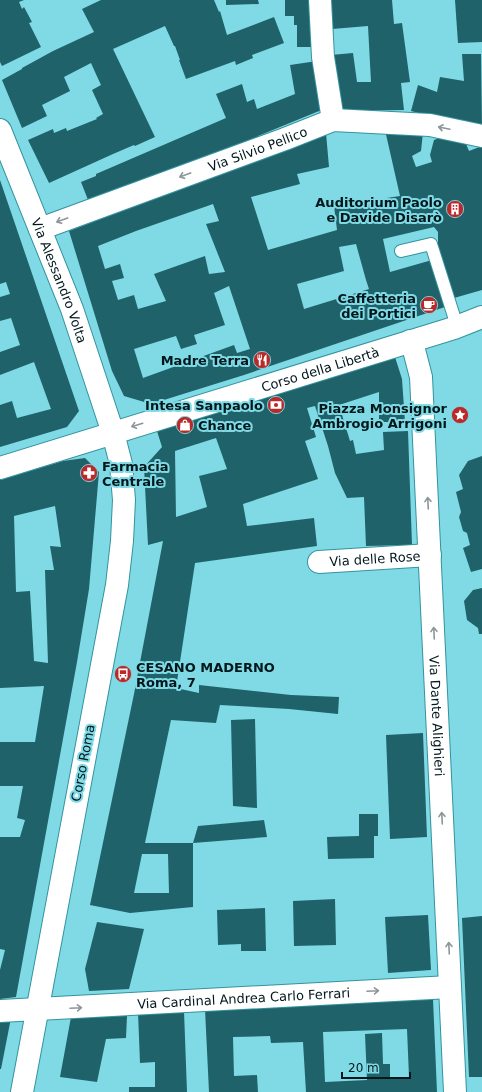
<svg xmlns="http://www.w3.org/2000/svg" width="482" height="1092" viewBox="0 0 482 1092" font-family="'DejaVu Sans',sans-serif">
  <style>
    .building { fill: #1f626a; fill-rule: evenodd }
    .lines { fill: none; stroke-linecap: round; stroke-linejoin: round }
    .service-casing { stroke: #34939f; stroke-width: 14 }
    .minor-casing { stroke: #34939f; stroke-width: 24 }
    .tertiary-casing { stroke: #34939f; stroke-width: 24 }
    .service { stroke: #fff; stroke-width: 12 }
    .minor { stroke: #fff; stroke-width: 22 }
    .tertiary { stroke: #fff; stroke-width: 22 }
    .oneway { stroke: #8c9799 }
    .labels { text-anchor: middle; dominant-baseline: central; stroke-width: 4; stroke-linejoin: round; paint-order: stroke }
    .street-label { font-size: 13px; fill: #00181c; stroke: #7fdae5 }
    .poi-label { font-size: 13px; font-weight: bold; fill: #00181c; stroke: #7fdae5; text-anchor: end }
  </style>
  <rect width="100%" height="100%" fill="#7fdae5"/>
  <!-- building -->
  <g class="building">
    <polygon points="0,0 24,0 19,2 22,9 24,7 32,22 29,23 41,47 2,66 0,62"/>
    <polygon points="101,0 214,0 219,12 220,11 227,35 274,17 284,43 252,55 253,58 236,65 235,61 186,79 179,60 180,60 175,46 174,46 165,26 113,49 155,137 135,146 134,145 113,154 49,183 28,140 53,129 54,133 66,128 67,131 97,119 96,118 103,114 92,90 101,85 95,72 91,63 64,77 70,91 42,105 47,116 22,128 2,80 22,69 22,68 53,51 94,32 82,9"/>
    <polygon points="226,0 258,0 259,4 226,5"/>
    <polygon points="285,0 313,0 316,47 297,47 297,25 294,25 294,16 285,16"/>
    <polygon points="330,0 392,0 394,24 402,23 410,82 401,83 404,110 336,111 331,55 353,53 357,82 371,82 368,26 332,29"/>
    <polygon points="455,0 482,0 482,42 458,43"/>
    <polygon points="462,54 481,54 482,129 411,111 418,85 437,92 440,77 464,81"/>
    <polygon points="317,61 324,109 258,136 259,137 90,205 81,182 96,176 96,174 226,118 216,94 242,84 247,102 254,99 257,109 295,94 290,65"/>
    <path d="M385,130L423,132L421,151L412,156L416,167L432,162L430,155L434,140L453,133L466,144L469,151L482,146V290L454,298L438,248V232L434,227L383,239L390,272L432,260L445,307L244,375L151,404L124,396L112,371L69,231L326,133L329,167L297,174L300,184L251,197L268,250L337,230L334,206L400,196ZM213,204L219,221L206,224L225,272L209,274L205,256L154,274L166,301L138,309L134,295L118,300L112,281L124,278L120,264L105,269L98,246L136,231ZM356,244L366,280L369,289L304,309L297,284L344,271L339,247ZM229,286L250,349L237,353L234,345L143,378L134,349L176,336L181,349L197,344L194,335L225,325L214,293Z"/>
    <polygon points="0,180 79,411 67,427 0,447 0,405 12,401 17,418 51,409 34,362 0,375 0,352 20,345 11,318 0,321 0,297 10,294 6,282 0,284"/>
    <path d="M395,357L402,379L405,422H379V392L339,405L350,441L353,440L356,454L384,450L383,432L408,431L412,545L366,546L364,497L347,498L335,473L328,446L315,406L307,408L316,437L305,441L318,479L243,504L247,526L314,518L317,546L195,563L176,688L199,693V685L291,695L339,697L338,714L289,709L220,705L216,723L171,720L145,843H193V907L130,913L90,905L134,694L163,541L148,545L144,467L162,447L157,431ZM216,438L227,469L199,476L207,507L176,517L175,451ZM142,854H168L169,893H134Z"/>
    <polygon points="482,456 482,569 471,572 463,548 470,545 467,533 463,531 459,517 461,512 456,492 463,489 459,475 468,461"/>
    <path d="M85,458L99,472L89,589L77,662L16,997L0,999V970L5,950L0,949V837H20L25,820L17,818L23,786H0V742H35L44,686L0,688V480L63,461ZM55,506L61,547L50,546L54,570H45L48,663L34,661L30,591L16,592L14,516Z"/>
    <polygon points="482,588 482,634 479,634 478,628 467,620 464,601 473,590"/>
    <polygon points="255,719 257,808 233,806 231,720"/>
    <polygon points="423,733 427,837 390,839 386,735"/>
    <polygon points="359,814 378,814 378,836 374,836 374,858 328,859 327,837 359,836"/>
    <polygon points="264,820 267,837 193,843 198,826"/>
    <polygon points="335,899 336,945 294,946 293,901"/>
    <polygon points="265,908 266,951 241,951 241,944 218,945 217,910"/>
    <polygon points="428,915 431,970 388,973 385,917"/>
    <polygon points="482,916 482,1077 469,1077 462,918"/>
    <polygon points="97,922 144,929 129,989 89,991 85,969"/>
    <path d="M433,999L437,1092H306L303,1042L271,1043L270,1036L233,1037L234,1076L257,1075L258,1092H209L205,1009ZM407,1029L409,1077L390,1078V1064H383L382,1033L365,1034L367,1080L325,1082L323,1032Z"/>
    <polygon points="184,1011 187,1092 129,1092 129,1087 155,1087 155,1062 140,1063 138,1012"/>
    <polygon points="127,1016 126,1038 106,1039 97,1082 60,1077 71,1017"/>
    <polygon points="0,1018 11,1018 1,1069 0,1069"/>
  </g>
  <g class="lines">
    <defs>
      <polyline id="service" points="401,251 431,244 457,326"/>
      <g id="minor">
        <polyline points="320,0 323,57 333,120"/>
        <path id="s1" d="M40,229L285,139L333,120L430,125L482,136"/>
        <path id="s2" d="M410,341L414,350L421,377L455,1092"/>
        <path id="s3" d="M0,468L454,328L482,317"/>
        <path id="s4" d="M319,562L430,555"/>
        <path id="s5" d="M0,1011L450,987"/>
      </g>
      <g id="tertiary">
        <path id="s6" d="M0,130L72,309L113,433L121,464L124,500L122,541L117,585L22,1092"/>
      </g>
    </defs>
    <!-- service casing -->
    <use href="#service" class="service-casing"/>
    <!-- minor casing -->
    <use href="#minor" class="minor-casing"/>
    <!-- tertiary casing -->
    <use href="#tertiary" class="tertiary-casing"/>
    <!-- service -->
    <use href="#service" class="service"/>
    <!-- minor -->
    <use href="#minor" class="minor"/>
    <!-- tertiary -->
    <use href="#tertiary" class="tertiary"/>
  </g>
  <!-- one-way arrows -->
  <defs><path id="oneway-shaft" d="M-6 0H5M1.5-3L5.5 0L1.5 3" fill="none" stroke-width="1.6" stroke-linecap="round" stroke-linejoin="round"/></defs>
  <g class="oneway">
    <use href="#oneway-shaft" transform="translate(444 128) rotate(-168)"/>
    <use href="#oneway-shaft" transform="translate(185 175) rotate(160)"/>
    <use href="#oneway-shaft" transform="translate(62 220) rotate(160)"/>
    <use href="#oneway-shaft" transform="translate(137 425) rotate(163)"/>
    <use href="#oneway-shaft" transform="translate(428 503) rotate(-93)"/>
    <use href="#oneway-shaft" transform="translate(434 633) rotate(-93)"/>
    <use href="#oneway-shaft" transform="translate(442 818) rotate(-93)"/>
    <use href="#oneway-shaft" transform="translate(449 948) rotate(-93)"/>
    <use href="#oneway-shaft" transform="translate(373 991) rotate(-3)"/>
    <use href="#oneway-shaft" transform="translate(76 1008) rotate(-3)"/>
  </g>
  <!-- icons -->
  <defs>
    <symbol id="building-disc" viewBox="-11 -11 22 22"><circle r="9.5" fill="#ba2a2a" stroke="#7fdae5"/><path d="M-4-6H4V6H1V3H-1V6H-4ZM-2.5-4.3h1.7v1.8h-1.7ZM.8-4.3h1.7v1.8H.8ZM-2.5-1h1.7V.8h-1.7ZM.8-1h1.7V.8H.8Z" fill="#fff"/></symbol>
    <symbol id="cafe-disc" viewBox="-11 -11 22 22"><circle r="9.5" fill="#ba2a2a" stroke="#7fdae5"/><path d="M-5.5-4.5H6V0H3Q3 3.5 0 3.5H-2.5Q-5.5 3.5-5.5 0ZM3-3.2v2h1.7v-2ZM-6 4.5H4V6H-6Z" fill="#fff"/></symbol>
    <symbol id="restaurant-disc" viewBox="-11 -11 22 22"><circle r="9.5" fill="#ba2a2a" stroke="#7fdae5"/><path d="M-5-6h1v4h1v-4h1v4h1v-4h1v5L-1.5 .5V6h-2V.5L-5-1ZM5-6V6H3V1.5H1.5Q1.5-4 5-6Z" fill="#fff"/></symbol>
    <symbol id="bank-disc" viewBox="-11 -11 22 22"><circle r="9.5" fill="#ba2a2a" stroke="#7fdae5"/><path d="M-6-4H6V4H-6ZM0-2.3a2.3 2.3 0 1 0 0 4.6a2.3 2.3 0 1 0 0-4.6Z" fill="#fff"/></symbol>
    <symbol id="sight-disc" viewBox="-11 -11 22 22"><circle r="9.5" fill="#ba2a2a" stroke="#7fdae5"/><path d="M0-6L1.8-2.2L6-1.7L2.9 1.2L3.7 5.4L0 3.3L-3.7 5.4L-2.9 1.2L-6-1.7L-1.8-2.2Z" fill="#fff"/></symbol>
    <symbol id="shop-disc" viewBox="-11 -11 22 22"><circle r="9.5" fill="#ba2a2a" stroke="#7fdae5"/><path d="M-5-2.5h2.3a2.7 3.5 0 0 1 5.4 0H5L5.5 6h-11ZM-1.5-2.5h3a1.5 2.3 0 0 0-3 0Z" fill="#fff"/></symbol>
    <symbol id="pharmacy-disc" viewBox="-11 -11 22 22"><circle r="9.5" fill="#ba2a2a" stroke="#7fdae5"/><path d="M-2-6h4v4h4v4h-4v4h-4v-4h-4v-4h4Z" fill="#fff"/></symbol>
    <symbol id="bus-disc" viewBox="-11 -11 22 22"><circle r="9.5" fill="#ba2a2a" stroke="#7fdae5"/><path d="M-5-6H5V4H4V6H2V4H-2V6H-4V4H-5ZM-3.5-4V0h7V-4ZM-3.5 1.2v1.5H-2V1.2ZM2 1.2v1.5H3.5V1.2Z" fill="#fff"/></symbol>
  </defs>
  <g fill-rule="evenodd">
    <use href="#building-disc" x="445" y="199" width="20" height="20"/>
    <use href="#cafe-disc" x="419" y="295" width="20" height="20"/>
    <use href="#restaurant-disc" x="252" y="350" width="20" height="20"/>
    <use href="#bank-disc" x="266" y="395" width="20" height="20"/>
    <use href="#sight-disc" x="450" y="405" width="20" height="20"/>
    <use href="#shop-disc" x="175" y="415" width="20" height="20"/>
    <use href="#pharmacy-disc" x="79" y="463" width="20" height="20"/>
    <use href="#bus-disc" x="113" y="664" width="20" height="20"/>
  </g>
  <g class="labels">
    <!-- street labels -->
    <g class="street-label">
      <text stroke="none"><textPath href="#s1" startOffset="232">Via Silvio Pellico</textPath></text>
      <text stroke="none"><textPath href="#s6" startOffset="162">Via Alessandro Volta</textPath></text>
      <text stroke="none"><textPath href="#s3" startOffset="335">Corso della Libertà</textPath></text>
      <text stroke="none"><textPath href="#s4" startOffset="56">Via delle Rose</textPath></text>
      <text stroke="none"><textPath href="#s2" startOffset="377">Via Dante Alighieri</textPath></text>
      <text transform="translate(83 763) rotate(-79)">Corso Roma</text>
      <text stroke="none"><textPath href="#s5" startOffset="244">Via Cardinal Andrea Carlo Ferrari</textPath></text>
    </g>
    <!-- poi labels -->
    <g class="poi-label">
      <text x="442" y="202">Auditorium Paolo<tspan x="442" dy="15">e Davide Disarò</tspan></text>
      <text x="416" y="298">Caffetteria<tspan x="416" dy="15">dei Portici</tspan></text>
      <text x="249" y="360">Madre Terra</text>
      <text x="263" y="405">Intesa Sanpaolo</text>
      <text x="447" y="408">Piazza Monsignor<tspan x="447" dy="15">Ambrogio Arrigoni</tspan></text>
      <text x="198" y="425" text-anchor="start">Chance</text>
      <text x="102" y="466" text-anchor="start">Farmacia<tspan x="102" dy="15">Centrale</tspan></text>
      <text x="136" y="667" text-anchor="start">CESANO MADERNO<tspan x="136" dy="15">Roma, 7</tspan></text>
    </g>
  </g>
  <!-- scale -->
  <path d="M342 1072v6h68v-6" fill="none" stroke="#00181c" stroke-width="2"/>
  <text x="348" y="1072" font-size="12" fill="#00181c" stroke="#7fdae5" stroke-width="3" paint-order="stroke">20 m</text>
</svg>
